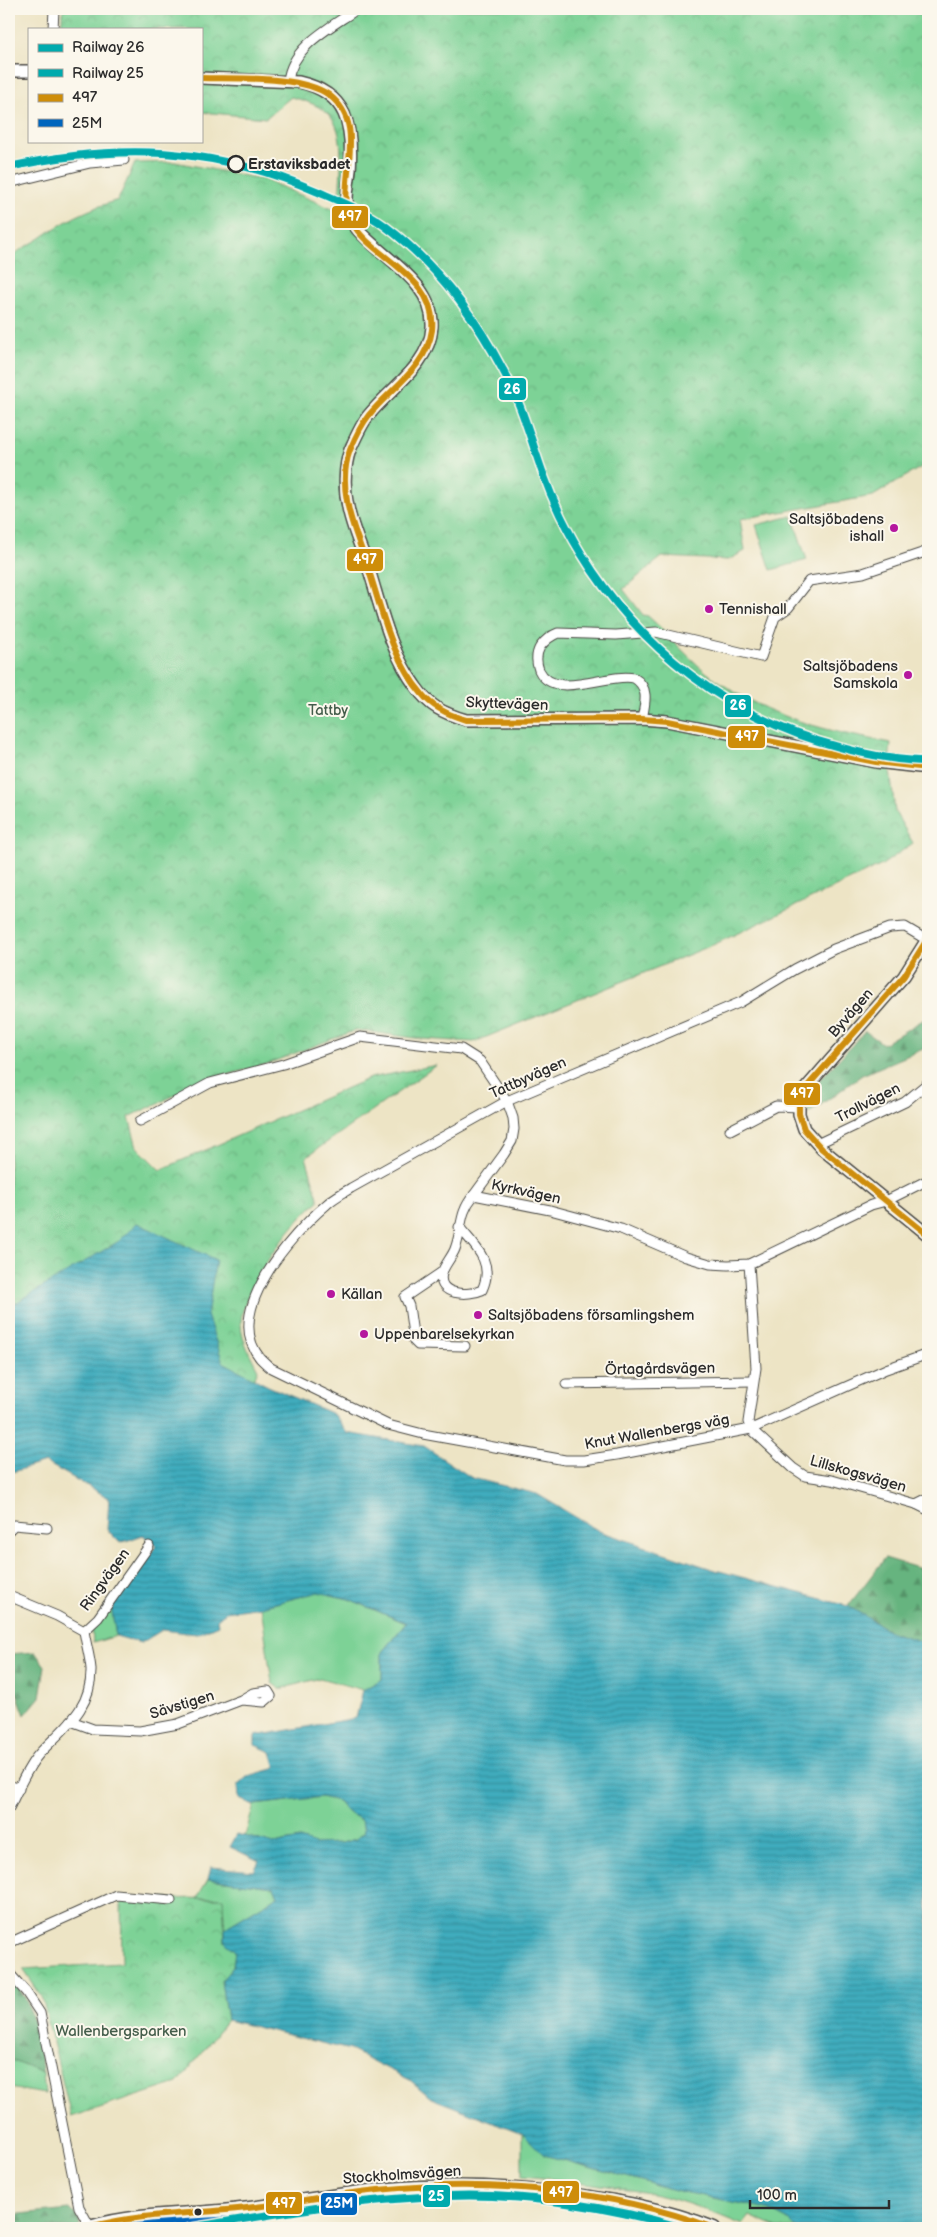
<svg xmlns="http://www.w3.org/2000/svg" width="937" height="2237" viewBox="0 0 937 2237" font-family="'Balsamiq Sans',sans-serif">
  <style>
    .grass { fill: #7dd296; stroke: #547e60 }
    .forest { fill: url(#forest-firs); stroke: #487055 }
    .park { fill: url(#park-crowns); stroke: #547e60 }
    .water { fill: url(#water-rules); stroke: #356c74 }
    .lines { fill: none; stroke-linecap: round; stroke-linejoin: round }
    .minor-casing { stroke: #484742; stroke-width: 11 }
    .tertiary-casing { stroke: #484742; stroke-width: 14 }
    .secondary-casing { stroke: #484742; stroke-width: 15 }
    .minor { stroke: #fff; stroke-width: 9 }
    .tertiary { stroke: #fff; stroke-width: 11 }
    .secondary { stroke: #fff; stroke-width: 12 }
    .bus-1-casing { stroke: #fbf7ec; stroke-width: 10 }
    .bus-2-casing { stroke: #fbf7ec; stroke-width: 10 }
    .bus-1 { stroke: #ce8d09; stroke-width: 6 }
    .bus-2 { stroke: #0065bd; stroke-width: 6 }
    .rail-1-casing { stroke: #fbf7ec; stroke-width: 11 }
    .rail-2-casing { stroke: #fbf7ec; stroke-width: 11 }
    .rail-1 { stroke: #00aaad; stroke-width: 8 }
    .rail-2 { stroke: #00aaad; stroke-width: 8 }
    .stop-dot { fill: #fbf7ec; stroke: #2b2b2b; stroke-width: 2.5 }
    .poi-dot { fill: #b5179e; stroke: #fbf7ec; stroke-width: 2 }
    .bus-dot { fill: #2b2b2b; stroke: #fbf7ec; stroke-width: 2 }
    .labels { text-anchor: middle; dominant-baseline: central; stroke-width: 4; stroke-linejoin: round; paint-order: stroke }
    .stop-label { font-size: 15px; font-weight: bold; fill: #2b2b2b; stroke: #fbf7ec; text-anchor: start }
    .poi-label { font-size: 15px; fill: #2b2b2b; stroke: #fbf7ec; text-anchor: start }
    .street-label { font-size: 15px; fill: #2b2b2b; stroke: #fbf7ec }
    .park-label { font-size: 15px; fill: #445d4b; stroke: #fbf7ec }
    .line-badge { stroke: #fbf7ec; stroke-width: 2 }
    .badge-label { font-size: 14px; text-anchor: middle; font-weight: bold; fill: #fff }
  </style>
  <defs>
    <pattern id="forest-firs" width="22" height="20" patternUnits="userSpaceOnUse" patternTransform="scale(1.25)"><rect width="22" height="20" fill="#66b47f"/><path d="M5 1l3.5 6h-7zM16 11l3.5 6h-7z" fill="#549368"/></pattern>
    <pattern id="park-crowns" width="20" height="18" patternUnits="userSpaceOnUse" patternTransform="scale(1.25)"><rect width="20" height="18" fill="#7dd296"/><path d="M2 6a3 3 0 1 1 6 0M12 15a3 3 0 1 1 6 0" fill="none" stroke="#6cb481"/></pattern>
    <pattern id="water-rules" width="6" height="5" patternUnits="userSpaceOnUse" patternTransform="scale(1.25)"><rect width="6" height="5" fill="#3facbd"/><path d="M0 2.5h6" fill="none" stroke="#358c9a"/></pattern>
  </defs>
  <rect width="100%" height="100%" fill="#fbf7ec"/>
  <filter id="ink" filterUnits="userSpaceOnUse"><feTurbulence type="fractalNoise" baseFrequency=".02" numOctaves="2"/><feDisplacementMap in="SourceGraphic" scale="10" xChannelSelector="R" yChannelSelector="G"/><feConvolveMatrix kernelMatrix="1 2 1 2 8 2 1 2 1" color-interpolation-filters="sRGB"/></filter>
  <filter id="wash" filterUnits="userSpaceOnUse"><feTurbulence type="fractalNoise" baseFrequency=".0096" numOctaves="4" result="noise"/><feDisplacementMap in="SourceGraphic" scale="20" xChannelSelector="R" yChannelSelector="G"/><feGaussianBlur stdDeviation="1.12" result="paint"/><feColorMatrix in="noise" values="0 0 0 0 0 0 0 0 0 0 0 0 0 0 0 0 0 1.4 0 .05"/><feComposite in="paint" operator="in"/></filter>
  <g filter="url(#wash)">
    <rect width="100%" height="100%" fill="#ede4c5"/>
    <!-- grass -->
    <g class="grass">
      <polygon points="792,516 807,560 771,570 756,525"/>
      <polygon points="318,1592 349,1599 406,1623 382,1652 382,1679 363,1690 320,1678 280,1689 272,1683 261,1607"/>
      <polygon points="111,1606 116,1636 93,1643 92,1630"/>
      <polygon points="321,1797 338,1801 347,1812 362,1820 364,1832 356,1839 342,1843 314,1844 299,1839 274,1844 245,1836 254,1805"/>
      <polygon points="208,1879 274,1887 278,1896 225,1928 222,1898 197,1898"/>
      <polygon points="9,2059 43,2073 45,2094 9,2088"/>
      <path d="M522,2133L544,2155L683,2192L764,2208L789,2221L796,2228H777L750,2216L743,2225C713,2213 683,2200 652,2194C609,2185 566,2180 522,2176Z"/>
    </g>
    <!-- forest -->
    <g class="forest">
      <polygon points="928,1017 928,1047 862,1075 808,1114 807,1100 814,1086 865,1031 883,1044"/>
      <polygon points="885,1558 928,1571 928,1643 893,1633 848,1606"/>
      <polygon points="35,1652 45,1666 40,1697 25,1715 11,1678 9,1678 9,1654"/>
      <path d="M9,1980C34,1994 38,2047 43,2073L9,2059Z"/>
      <polygon points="70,2209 79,2219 80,2228 9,2228 9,2215"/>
    </g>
    <!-- park -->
    <g class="park">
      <path d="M63,9H928V463L873,496L740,519L745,551L728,560L662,557L623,589L643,615L648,616C670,636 691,662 715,679C769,718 827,731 891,743L889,762L895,812L913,843L882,865L715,944L474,1042L422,1039L356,1030L267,1064L205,1081L129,1117L137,1147L160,1170L370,1078L437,1065L306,1157L319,1201C293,1220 240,1291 241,1324C242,1341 251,1356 258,1370L254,1379L9,1410V262C20,247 25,248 39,239C64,221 88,209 118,200L135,163L175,162L266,180L337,211C340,198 340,183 341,169C342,126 337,108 291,97L266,118L201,112V29H61Z"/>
      <polygon points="223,1898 225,1942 235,1951 233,1967 221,1981 227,2020 178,2083 71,2117 42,1997 23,1969 122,1963 121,1899"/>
    </g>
    <!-- water -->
    <polygon class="water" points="137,1223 216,1260 207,1315 223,1362 268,1386 333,1414 347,1433 424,1446 472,1478 537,1494 599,1531 712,1569 848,1606 893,1633 928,1643 928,2228 796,2228 789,2221 764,2208 683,2192 544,2155 522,2133 431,2098 410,2080 350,2050 227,2020 221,1981 233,1967 235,1951 225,1942 225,1928 278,1896 274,1887 208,1879 211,1867 254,1871 259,1861 230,1847 237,1834 274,1844 300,1839 315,1844 342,1843 356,1839 364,1832 362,1820 347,1812 338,1801 321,1797 254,1805 239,1799 238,1785 248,1776 276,1768 271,1752 255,1745 255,1736 356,1718 363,1690 382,1679 382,1652 406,1623 349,1599 318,1592 261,1607 226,1612 217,1619 218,1625 197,1634 162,1630 141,1643 116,1636 111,1606 156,1546 143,1535 120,1543 107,1530 109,1498 45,1462 9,1473 9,1307 119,1241"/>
  </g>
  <g filter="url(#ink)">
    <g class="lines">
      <defs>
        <g id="minor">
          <polyline points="53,29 54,9"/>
          <path d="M288,81C292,46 330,28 357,9"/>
          <polyline points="9,183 90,163 124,160"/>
          <path d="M642,719C645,704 650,687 634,678C608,672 554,702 539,670C536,662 536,654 540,647C545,640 550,636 558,633L616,635L656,632L761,657L775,617L788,608L809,581L863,573L928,551"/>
          <path d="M927,940L905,927L890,928L834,949L795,969L741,1002L507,1101L351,1188C343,1193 333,1198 326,1205C292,1234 222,1312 260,1358C263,1361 267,1365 271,1368L388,1425L423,1434L565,1460H584L617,1455L751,1429L886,1369L928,1354"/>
          <polyline points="140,1121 210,1083 283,1064 360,1037 461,1049 480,1061 507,1101 513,1118 514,1129 512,1141 504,1154 474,1195 550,1210 621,1229 686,1257 710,1264 728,1265 749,1264 871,1205 886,1201 928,1180"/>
          <polyline points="730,1130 776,1106 799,1107"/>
          <polyline points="817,1144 905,1102 928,1083"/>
          <path d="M459,1227C476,1247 495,1263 482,1290C469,1296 436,1296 442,1273C444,1265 452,1257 455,1249C463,1228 458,1214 474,1195"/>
          <polyline points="749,1264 756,1368 748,1422 751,1429 793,1468 805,1476 832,1480 916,1504 928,1498"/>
          <polyline points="442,1272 405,1297 409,1306 414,1341 418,1345 465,1346"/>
          <polyline points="566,1384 753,1381"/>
          <polyline points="916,1504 928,1510"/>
          <polyline points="9,1530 14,1525 47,1528"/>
          <polyline points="9,1596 57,1616 84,1631"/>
          <polyline points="71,1721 93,1729 140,1731 178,1724 241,1700 264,1702 271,1696 268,1691 253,1693 241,1700"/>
          <polyline points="9,1785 19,1789"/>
          <path d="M9,1808C17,1792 27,1767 39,1754C63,1728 92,1710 91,1669C90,1657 86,1644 84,1631L98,1618L149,1546"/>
          <polyline points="9,1943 116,1895 171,1900"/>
          <polyline points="9,1973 26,1992 40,2013 79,2207 90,2227"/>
        </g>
        <g id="tertiary">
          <polyline points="9,71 29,71"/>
          <path d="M201,78L299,82C348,93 353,126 350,170C348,188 344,203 351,220C354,228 362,234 368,240C393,264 434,287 432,327C430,365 390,388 368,416C361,425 355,439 350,450C344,467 344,490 348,507C352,529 363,551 370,573C382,612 391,653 416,687C430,707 443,713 466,720L642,719L667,721L876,762L928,768"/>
          <polyline points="928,938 904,976 805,1089 799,1100 799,1114 804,1129 822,1149 928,1235"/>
        </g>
        <path id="secondary" d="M90,2227C135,2213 185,2215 232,2210C281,2205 330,2195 379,2190C442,2184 504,2186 567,2194C619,2201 666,2209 714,2228"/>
      </defs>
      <!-- minor casing -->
      <use href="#minor" class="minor-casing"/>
      <!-- tertiary casing -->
      <use href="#tertiary" class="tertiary-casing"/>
      <!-- secondary casing -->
      <use href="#secondary" class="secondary-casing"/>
      <!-- minor -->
      <use href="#minor" class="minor"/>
      <!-- tertiary -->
      <use href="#tertiary" class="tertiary"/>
      <!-- secondary -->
      <use href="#secondary" class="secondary"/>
      <defs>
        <g id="bus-1">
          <path d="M201,78C235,79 302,75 329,95C372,128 333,184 352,222C370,258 438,276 432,330C427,367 391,388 369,415C361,425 355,438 350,450C344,466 344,485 347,501C351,526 362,548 369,571C383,614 392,659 422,694C433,708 449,715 466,720L642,719L667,721L876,762L928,768"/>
          <polyline points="928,938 904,976 805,1089 799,1100 799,1114 804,1129 822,1149 928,1235"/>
          <path d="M90,2227C142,2213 195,2214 247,2208C291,2203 335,2194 378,2190C489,2179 609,2189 714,2228"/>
        </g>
        <path id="bus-2" d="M123,2228C166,2221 209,2222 251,2217C295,2211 338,2202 382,2199C484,2190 592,2197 689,2228"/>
      </defs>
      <!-- bus-1 casing -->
      <use href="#bus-1" class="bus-1-casing"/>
      <!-- bus-2 casing -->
      <use href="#bus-2" class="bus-2-casing"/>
      <!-- bus-1 -->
      <use href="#bus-1" class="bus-1"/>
      <!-- bus-2 -->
      <use href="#bus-2" class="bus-2"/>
      <defs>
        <path id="rail-1" d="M9,167C118,143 212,146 316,191C339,201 365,211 385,226C435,263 474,315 503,370C521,402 530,437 542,471C552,499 565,527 581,553C639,648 730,719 839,747C868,755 898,761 928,761"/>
        <path id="rail-2" d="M189,2228C275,2214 361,2198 448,2196C524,2193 610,2207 683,2228"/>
      </defs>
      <!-- rail-1 casing -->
      <use href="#rail-1" class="rail-1-casing"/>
      <!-- rail-2 casing -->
      <use href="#rail-2" class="rail-2-casing"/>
      <!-- rail-1 -->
      <use href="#rail-1" class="rail-1"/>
      <!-- rail-2 -->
      <use href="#rail-2" class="rail-2"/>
    </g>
  </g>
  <!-- markers -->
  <circle class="stop-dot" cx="236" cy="164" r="8"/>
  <g class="poi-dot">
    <circle cx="894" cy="528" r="5"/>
    <circle cx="709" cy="609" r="5"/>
    <circle cx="908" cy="675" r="5"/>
    <circle cx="331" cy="1294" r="5"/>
    <circle cx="478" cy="1315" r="5"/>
    <circle cx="364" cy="1334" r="5"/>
  </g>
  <circle class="bus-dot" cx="198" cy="2212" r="4.5"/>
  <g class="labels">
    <!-- stop labels -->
    <g class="stop-label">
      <text x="248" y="164">Erstaviksbadet</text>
    </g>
    <!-- poi labels -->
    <g class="poi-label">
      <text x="884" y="519" text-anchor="end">Saltsjöbadens<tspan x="884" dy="17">ishall</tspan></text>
      <text x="719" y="609">Tennishall</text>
      <text x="898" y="666" text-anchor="end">Saltsjöbadens<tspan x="898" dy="17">Samskola</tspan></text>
      <text x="341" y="1294">Källan</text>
      <text x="488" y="1315">Saltsjöbadens församlingshem</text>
      <text x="374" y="1334">Uppenbarelsekyrkan</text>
    </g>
    <!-- street labels -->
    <g class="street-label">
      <text transform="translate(507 704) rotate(2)">Skyttevägen</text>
      <text transform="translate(851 1013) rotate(-49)">Byvägen</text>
      <text transform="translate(528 1078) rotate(-24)">Tattbyvägen</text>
      <text transform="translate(868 1103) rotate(-27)">Trollvägen</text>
      <text transform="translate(526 1192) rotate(12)">Kyrkvägen</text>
      <text transform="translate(660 1369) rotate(-1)">Örtagårdsvägen</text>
      <text transform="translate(657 1432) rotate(-10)">Knut Wallenbergs väg</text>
      <text transform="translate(858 1474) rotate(16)">Lillskogsvägen</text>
      <text transform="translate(105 1580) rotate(-54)">Ringvägen</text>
      <text transform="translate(182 1705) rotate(-17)">Sävstigen</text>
      <text transform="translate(402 2175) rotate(-4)">Stockholmsvägen</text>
    </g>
    <!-- park labels -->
    <g class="park-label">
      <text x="328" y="710">Tattby</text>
      <text x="121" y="2031">Wallenbergsparken</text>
    </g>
  </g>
  <g class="line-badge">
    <rect x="331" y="205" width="38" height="24" rx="5" fill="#ce8d09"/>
    <rect x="498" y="377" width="29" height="24" rx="5" fill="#00aaad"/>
    <rect x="346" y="548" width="38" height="24" rx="5" fill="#ce8d09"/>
    <rect x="724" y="694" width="28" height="24" rx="5" fill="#00aaad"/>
    <rect x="727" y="725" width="39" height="24" rx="5" fill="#ce8d09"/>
    <rect x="783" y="1082" width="38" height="24" rx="5" fill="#ce8d09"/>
    <rect x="542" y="2180" width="38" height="24" rx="5" fill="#ce8d09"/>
    <rect x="422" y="2184" width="29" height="24" rx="5" fill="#00aaad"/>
    <rect x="265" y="2191" width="38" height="24" rx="5" fill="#ce8d09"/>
    <rect x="320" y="2192" width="38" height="24" rx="5" fill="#0065bd"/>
  </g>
  <g class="badge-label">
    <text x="350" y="221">497</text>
    <text x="512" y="394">26</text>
    <text x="365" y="564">497</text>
    <text x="738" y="710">26</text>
    <text x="747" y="741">497</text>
    <text x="802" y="1098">497</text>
    <text x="561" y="2197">497</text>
    <text x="436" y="2201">25</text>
    <text x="284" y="2208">497</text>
    <text x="339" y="2208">25M</text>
  </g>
  <!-- margin -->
  <rect width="937" height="2237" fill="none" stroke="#fbf7ec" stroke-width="30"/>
  <!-- legend -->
  <rect x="28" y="28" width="175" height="115" fill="#fbf7ec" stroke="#a8a59f"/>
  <rect x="38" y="44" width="25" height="8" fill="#00aaad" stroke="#a8a59f"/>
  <text x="72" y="52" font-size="15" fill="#2b2b2b">Railway 26</text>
  <rect x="38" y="69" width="25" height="8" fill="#00aaad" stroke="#a8a59f"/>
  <text x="72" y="78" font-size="15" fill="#2b2b2b">Railway 25</text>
  <rect x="38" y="94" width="25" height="8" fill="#ce8d09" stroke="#a8a59f"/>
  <text x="72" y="102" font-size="15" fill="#2b2b2b">497</text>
  <rect x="38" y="119" width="25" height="8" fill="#0065bd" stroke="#a8a59f"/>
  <text x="72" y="128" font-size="15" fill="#2b2b2b">25M</text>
  <!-- scale -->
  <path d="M750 2200v8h139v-8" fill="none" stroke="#2b2b2b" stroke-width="2.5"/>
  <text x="757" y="2200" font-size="15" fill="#2b2b2b" stroke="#fbf7ec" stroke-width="4" paint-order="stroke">100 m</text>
</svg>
